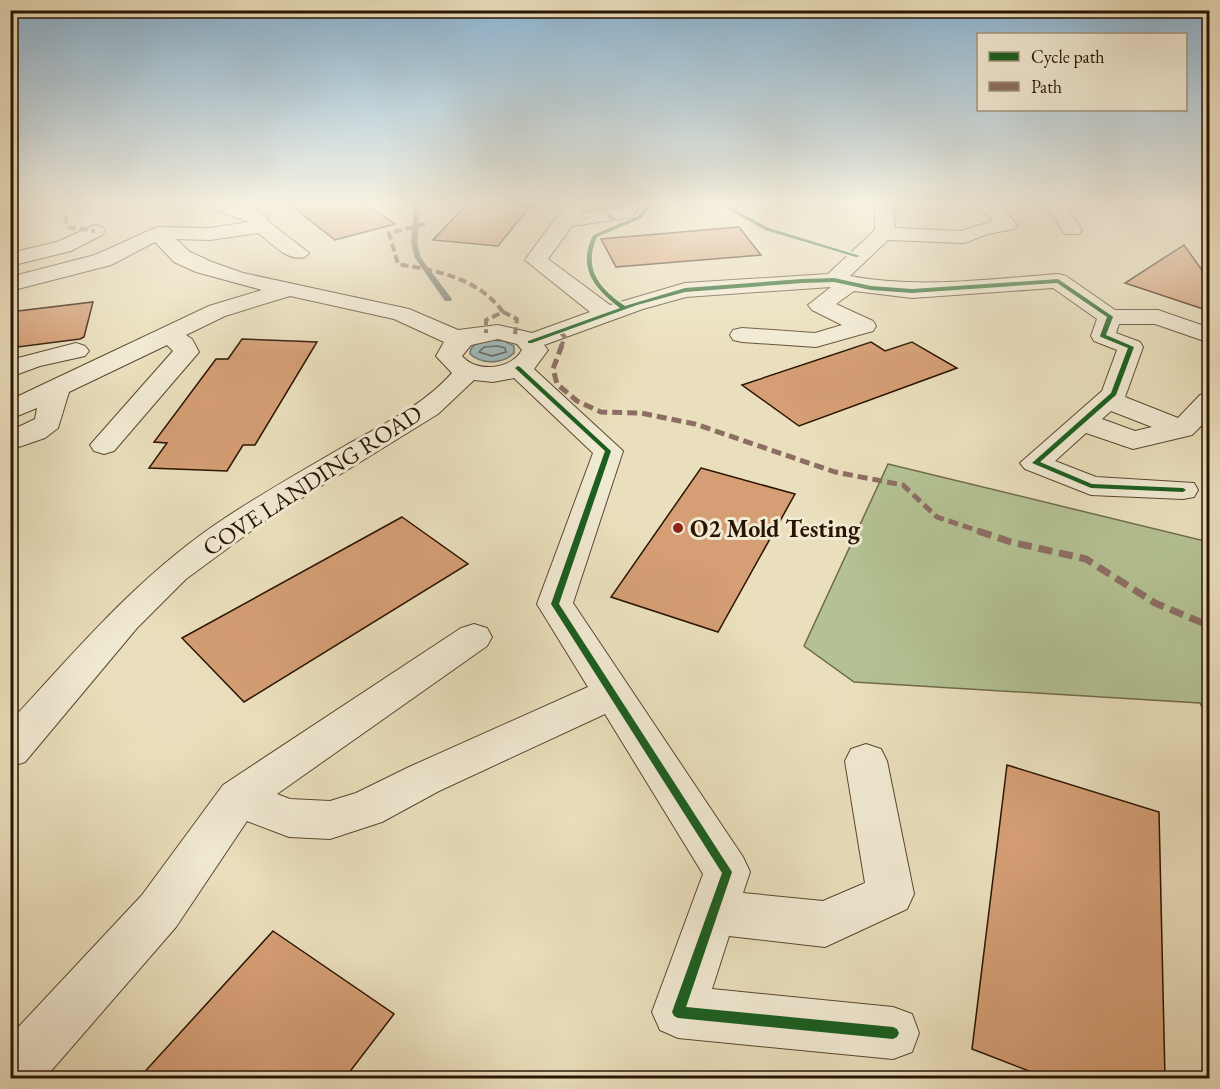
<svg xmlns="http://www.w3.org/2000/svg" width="1220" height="1089" viewBox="0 0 1220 1089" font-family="'EB Garamond',serif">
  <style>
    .green { fill: #b4c293; stroke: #6f6b4a; stroke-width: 1.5 }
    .water { fill: #9dbabb; stroke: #6f7871; stroke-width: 1.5 }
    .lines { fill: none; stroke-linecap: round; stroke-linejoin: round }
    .shore { stroke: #64675e; stroke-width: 1.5 }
    .stream { fill: #6f7871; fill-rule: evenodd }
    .building { fill: #d59e75; stroke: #2a1402; stroke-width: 1.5 }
    .minor-casing { stroke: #5a4730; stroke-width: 2 }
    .minor { fill: #f1ead3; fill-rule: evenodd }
    .quiet-far2 { stroke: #8d6e63; stroke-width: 4; stroke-dasharray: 8 4; stroke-linecap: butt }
    .quiet-far1 { stroke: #8d6e63; stroke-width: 5; stroke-dasharray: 10 5; stroke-linecap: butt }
    .quiet { stroke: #8d6e63; stroke-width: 7; stroke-dasharray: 14 7; stroke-linecap: butt }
    .cycleway-casing { stroke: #f1ead3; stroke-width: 3 }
    .cycleway { fill: #1b5e20; fill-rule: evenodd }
    .poi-dot { fill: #8f2418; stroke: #f1ead3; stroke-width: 2 }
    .labels { text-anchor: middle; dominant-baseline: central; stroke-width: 6; stroke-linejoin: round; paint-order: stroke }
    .street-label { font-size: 24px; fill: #2a1402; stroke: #f1ead3 }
    .poi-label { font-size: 24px; font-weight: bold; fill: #2a1402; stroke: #f1ead3; text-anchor: start }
  </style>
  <rect width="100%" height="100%" fill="#eadfbc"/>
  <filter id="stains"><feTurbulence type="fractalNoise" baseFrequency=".00333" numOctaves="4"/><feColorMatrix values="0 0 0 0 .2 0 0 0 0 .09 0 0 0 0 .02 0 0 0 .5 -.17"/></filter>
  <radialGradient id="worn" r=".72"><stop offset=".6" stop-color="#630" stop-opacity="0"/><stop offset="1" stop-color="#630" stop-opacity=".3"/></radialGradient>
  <!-- green -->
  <polygon class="green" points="888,464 1209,542 1209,721 1200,703 854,682 804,646"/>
  <!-- water -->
  <path class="water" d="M490,340L504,341L514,346V353C503,364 482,365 470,354C470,343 482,342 490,340Z"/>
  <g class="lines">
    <!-- shore -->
    <polygon class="shore" points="498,346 505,348 506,352 492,356 479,352 484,347"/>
    <!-- stream -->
    <polygon class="stream" points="415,204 421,204 417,242 421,258 452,299 451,301 445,301 415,258 411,242"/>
  </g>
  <!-- building -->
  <g class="building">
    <polygon points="289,204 365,204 395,224 335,240"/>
    <polygon points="467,204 532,204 498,246 433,240"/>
    <polygon points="739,227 761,255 616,267 601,239"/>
    <polygon points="1184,245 1209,280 1209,311 1125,283"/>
    <polygon points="93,302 84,337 80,339 10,348 10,312"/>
    <polygon points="242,339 317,342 255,445 243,445 227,471 149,468 167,443 154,442 216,359 228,359"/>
    <polygon points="871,342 885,351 912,342 957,368 799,426 742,385"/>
    <polygon points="701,468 795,494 718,632 611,597"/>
    <polygon points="402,517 468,564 244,702 182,638"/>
    <polygon points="1007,765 1159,812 1165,1078 1047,1078 972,1049"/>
    <polygon points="273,931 394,1014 345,1078 139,1078"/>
  </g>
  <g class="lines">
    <defs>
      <g id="minor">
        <path d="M214,204H235L261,211L269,222L309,253L305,257C287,262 272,243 258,233L210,240L176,239L190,252L212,262L243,273L409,309L458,330L498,325L532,333L590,312L525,260L566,204H584L580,213L619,208L622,204H641L632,217L572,226L548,259L610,305L685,283L828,274L875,230V204H893L895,228L961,231L993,221L976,204H998L1017,225L1014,229L988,234L964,243L888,240L850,276C919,289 989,279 1058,274L1066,276L1115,310H1158L1210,328V343L1155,324H1119L1116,333L1140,342L1143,347L1125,397L1178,418L1200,395L1210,393V417L1192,435L1133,449L1086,433L1055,461L1096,477L1194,483L1198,490L1194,497L1183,499L1091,495L1025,469L1020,463L1102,391L1117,350L1094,341L1091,336L1097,319L1053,288L912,298L854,291L836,304L873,321L876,326L873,331L816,347L742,342L733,340L730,335L733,330L742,328L815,333L842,325L812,310L808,305L831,287L686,297L643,309L544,345L548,350L534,369L623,451L573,603L743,857L750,872L743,893L823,901L865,883L845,761L851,749L866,744L881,749L887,761L914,894L907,909L825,947L729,936L712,989L893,1007L912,1014L919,1033L912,1052L893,1059L678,1038L660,1030L652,1012L703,874L605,714L439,791L382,822L330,839L289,837L247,821L176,927L45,1078H10V1036L142,895L223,785L461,628L474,624L487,628L492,637L487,646L277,794L290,799L330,801L356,793L409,767L588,687L537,604L593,453L514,378L493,382L474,380L438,414L266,520L186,579L137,628L25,762L10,767V722C78,648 141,573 225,518C263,493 303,470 343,447C380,426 423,406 452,373L436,356L444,342L394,319L290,296L225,316L186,335L192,339L199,352L114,451L104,454L94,451L90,445L173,351L167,345L69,392L58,428L45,438L10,450V431L35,419L37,408L10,419V400L209,306L262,290L196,272L174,262L155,242L111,265L10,291V277L95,255L157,227L210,228L249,222L215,210ZM498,339L517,344L522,350C511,370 476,373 462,356L471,345ZM1111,411L1152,427L1135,431L1102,419Z"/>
        <polygon points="1045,204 1063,204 1082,230 1079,234 1065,234"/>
        <polygon points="95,225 102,227 105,231 102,235 71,251 10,266 10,253 57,242"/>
        <polygon points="76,343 85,346 89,351 85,356 40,366 10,377 10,360"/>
      </g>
    </defs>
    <!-- minor casing -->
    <use href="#minor" class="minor-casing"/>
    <!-- minor -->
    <use href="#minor" class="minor"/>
    <!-- quiet-far2 -->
    <g class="quiet-far2">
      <polyline points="63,204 67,227 95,231"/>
      <polyline points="608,215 621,226"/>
      <path d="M425,224L389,233L398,264C438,271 478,278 503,312L486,320V333"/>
      <polyline points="503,312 517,319 515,334"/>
      <polyline points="560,332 565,337 561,347"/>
    </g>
    <!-- quiet-far1 -->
    <polyline class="quiet-far1" points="562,345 553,369 557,384 577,401 601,412 641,413 695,424 835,472 903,485 937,517 982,532"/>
    <!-- quiet -->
    <polyline class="quiet" points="978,531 1011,542 1086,559 1155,603 1210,626"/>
    <defs>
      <g id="cycleway">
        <path d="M649,204H653L642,218L597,237C583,269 599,288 625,306L685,288L802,279L834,278L871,286L912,289L1058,279L1112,316L1113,317L1106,335L1134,347L1116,395L1040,462L1092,484L1183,488L1186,490L1183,492L1091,488L1032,463L1111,393L1128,348L1101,337L1100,336L1107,317L1057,283L912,293L871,290L834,282L802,283L685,292L637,305L532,343H528V341L620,308C594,288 577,268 593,235L638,216Z"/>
        <polygon points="719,204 724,204 769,228 860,256 856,257 765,230"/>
        <polygon points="518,366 520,367 611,451 559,604 732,872 686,1007 893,1027 897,1029 899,1033 897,1037 893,1039 678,1018 674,1016 672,1012 722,873 551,604 605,451 516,369 515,368"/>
      </g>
    </defs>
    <!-- cycleway casing -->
    <use href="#cycleway" class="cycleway-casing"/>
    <!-- cycleway -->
    <use href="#cycleway" class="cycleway"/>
  </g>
  <!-- sky -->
  <linearGradient id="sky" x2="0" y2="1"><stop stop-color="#8ab6d6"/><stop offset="0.57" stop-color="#f6f1e1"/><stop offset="1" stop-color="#f6f1e1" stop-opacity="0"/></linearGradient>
  <rect width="1220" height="356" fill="url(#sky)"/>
  <!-- markers -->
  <circle class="poi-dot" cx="678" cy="528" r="6"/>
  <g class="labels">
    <!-- street labels -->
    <g class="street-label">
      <text transform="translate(312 480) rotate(-33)">COVE LANDING ROAD</text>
    </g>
    <!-- poi labels -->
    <g class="poi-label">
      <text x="690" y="528">O2 Mold Testing</text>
    </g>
  </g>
  <!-- margin -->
  <rect width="1220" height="1089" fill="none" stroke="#eadfbc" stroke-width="36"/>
  <rect x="12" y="12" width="1196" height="1065" fill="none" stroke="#2a1402" stroke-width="3"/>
  <rect x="18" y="18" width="1184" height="1053" fill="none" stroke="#2a1402" stroke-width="1.5"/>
  <!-- legend -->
  <rect x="977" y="33" width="210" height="78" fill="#f1ead3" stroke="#a1947f" stroke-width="1.5"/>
  <rect x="989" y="52" width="30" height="9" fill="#1b5e20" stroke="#a1947f" stroke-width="1.5"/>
  <text x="1031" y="63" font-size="18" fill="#2a1402">Cycle path</text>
  <rect x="989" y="82" width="30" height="9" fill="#8d6e63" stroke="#a1947f" stroke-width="1.5"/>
  <text x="1031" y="93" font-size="18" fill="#2a1402">Path</text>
  <rect width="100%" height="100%" filter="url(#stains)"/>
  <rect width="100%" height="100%" fill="url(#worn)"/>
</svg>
